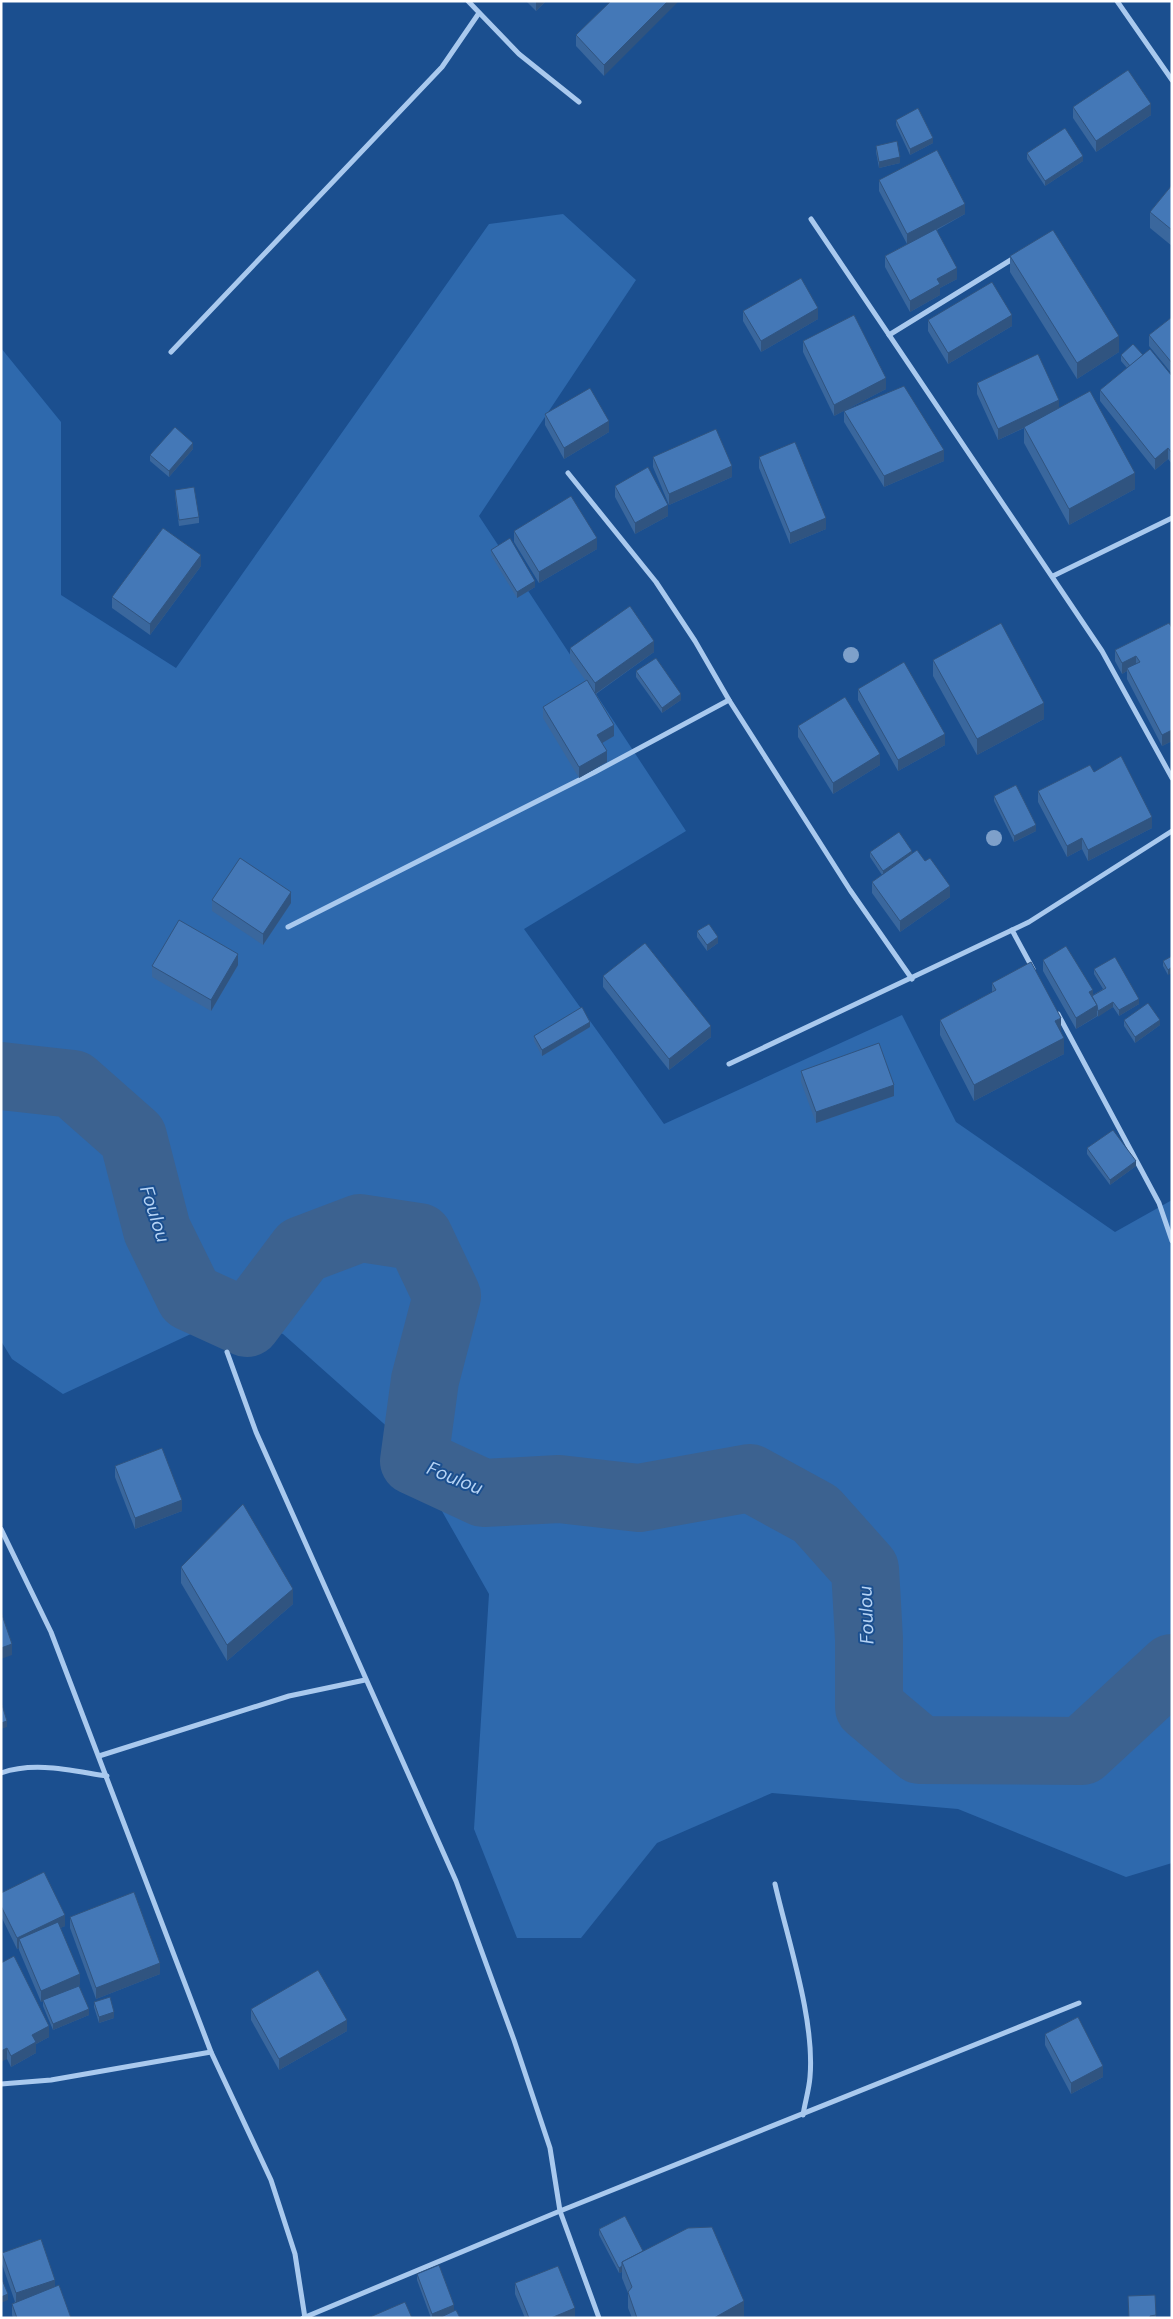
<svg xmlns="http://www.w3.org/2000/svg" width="1173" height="2319" viewBox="0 0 1173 2319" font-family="'DM Sans',sans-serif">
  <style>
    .green { fill: #2e69ad }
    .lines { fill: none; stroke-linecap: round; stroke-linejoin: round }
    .river { stroke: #3c6290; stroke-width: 68 }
    .minor { stroke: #a9c9ee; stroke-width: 5 }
    .tree { fill: #7ea0ca }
    .wall { fill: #3a679d }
    .shaded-wall { fill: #305480 }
    .building { fill: #4478b7; stroke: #305480 }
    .labels { text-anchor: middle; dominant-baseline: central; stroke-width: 4; stroke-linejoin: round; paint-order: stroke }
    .water-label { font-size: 19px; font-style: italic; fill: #b5d3f5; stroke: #1b4f8f }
  </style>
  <rect width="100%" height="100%" fill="#1b4f8f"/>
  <!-- green -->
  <polygon class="green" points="563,214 636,280 479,516 686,831 524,929 664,1124 902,1015 956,1122 1115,1232 1172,1200 1172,1863 1126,1877 958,1809 772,1793 657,1843 581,1938 517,1938 474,1829 489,1594 401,1439 283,1334 227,1317 63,1394 12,1359 1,1341 1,348 61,422 61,595 176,668 489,224"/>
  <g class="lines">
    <!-- river -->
    <polyline class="river" points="1,1076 73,1084 133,1137 157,1230 190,1297 247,1323 302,1250 360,1228 419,1237 447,1296 425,1380 414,1461 483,1493 559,1489 639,1498 750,1478 816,1514 865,1569 869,1639 869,1707 920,1750 1082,1751 1172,1668"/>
    <!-- minor -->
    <g class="minor">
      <polyline points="468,1 519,54 579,102"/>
      <polyline points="1117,1 1172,80"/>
      <polyline points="811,219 1102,651 1172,778"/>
      <polyline points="889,335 1014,258"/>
      <polyline points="171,352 442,67 479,13"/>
      <polyline points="568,473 656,582 695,641 729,700 850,890 912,979"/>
      <polyline points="1053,576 1172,518"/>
      <polyline points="288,927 595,772 729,700"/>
      <polyline points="1012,930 1033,969"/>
      <polyline points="1058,1014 1159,1203 1172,1241"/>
      <polyline points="729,1064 1029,922 1172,831"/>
      <polyline points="227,1352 256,1432 456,1881 514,2040 550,2148 560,2211 599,2318"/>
      <polyline points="1,1529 51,1632 211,2052 271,2180 295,2254 305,2318"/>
      <polyline points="99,1756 289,1696 365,1680"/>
      <path d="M1,1773C35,1761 73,1771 107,1776"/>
      <path d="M775,1884C788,1941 815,2020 810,2077C809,2090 805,2102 803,2115"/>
      <polyline points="1,2084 51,2080 211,2052"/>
      <polyline points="303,2318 560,2211 1079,2003"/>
    </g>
  </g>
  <!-- trees -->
  <g class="tree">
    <circle cx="851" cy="655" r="8"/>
    <circle cx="994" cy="838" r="8"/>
  </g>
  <!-- wall -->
  <g class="wall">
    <polygon points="526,1 546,1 536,11"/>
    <polygon points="611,1 604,76 576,46 576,35"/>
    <polygon points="1073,107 1151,115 1096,152 1073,118"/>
    <polygon points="896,120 933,143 910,155 896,125"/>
    <polygon points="876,146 900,163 879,168 876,152"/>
    <polygon points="1027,153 1083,161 1045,186 1027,159"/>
    <polygon points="879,180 965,214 937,230 957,279 940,288 940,295 910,312 885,267 885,256 907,244 879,191"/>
    <polygon points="1172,185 1172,246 1150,228 1150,212"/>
    <polygon points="1010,256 1119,352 1077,379 1010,272"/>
    <polygon points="743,311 818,319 761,352 743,321"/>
    <polygon points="1172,317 1172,374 1149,346 1149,335"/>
    <polygon points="928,320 1012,326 948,364 928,331"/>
    <polygon points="803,341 886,389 834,416 803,352"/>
    <polygon points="1121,355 1143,355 1172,376 1172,464 1168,459 1155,470 1100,401 1100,390 1127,368 1121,361"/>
    <polygon points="977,383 1059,407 1135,489 1069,525 1024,443 1024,428 998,440 977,394"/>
    <polygon points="844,411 944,461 884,487 844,422"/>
    <polygon points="545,414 609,432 564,459 545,425"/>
    <polygon points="193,449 169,477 150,461 150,455"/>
    <polygon points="653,457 732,477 669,505 653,467"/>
    <polygon points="759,457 826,529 790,544 759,468"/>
    <polygon points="615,486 668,516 635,534 615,497"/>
    <polygon points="175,490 199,517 199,523 179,526 175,495"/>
    <polygon points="514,531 597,549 539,583 514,542"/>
    <polygon points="491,550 535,587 517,598 491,555"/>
    <polygon points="201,566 150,635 112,608 112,597"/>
    <polygon points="1172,628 1172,741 1162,746 1127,679 1127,671 1122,674 1115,661 1115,650"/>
    <polygon points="570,648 654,652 596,694 614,736 602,743 607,762 579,778 543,718 543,707 586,681 570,659"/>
    <polygon points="933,660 1044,719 977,755 933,676"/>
    <polygon points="636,671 681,700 662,713 636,677"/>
    <polygon points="858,689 945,745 898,771 858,700"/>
    <polygon points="798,726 880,765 833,794 798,737"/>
    <polygon points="1094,772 1152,828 1088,861 1082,849 1067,857 1038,802 1038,791"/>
    <polygon points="994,796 1036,831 1014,842 994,801"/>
    <polygon points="870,852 912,854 950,897 900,932 872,893 872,882 882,875 870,857"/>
    <polygon points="212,900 291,903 263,945 212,911"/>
    <polygon points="697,931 718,943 707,951 697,937"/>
    <polygon points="1172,956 1168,975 1163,966 1163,961"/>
    <polygon points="1043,960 1093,995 1103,989 1094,974 1094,969 1139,1004 1119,1016 1113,1007 1076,1029 1043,971"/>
    <polygon points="238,965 211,1011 152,977 152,966"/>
    <polygon points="603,976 711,1037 669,1070 603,987"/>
    <polygon points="992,983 1061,1031 1064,1054 974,1101 940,1035 940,1020 992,992"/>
    <polygon points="1124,1020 1160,1025 1135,1043 1124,1026"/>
    <polygon points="590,1027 542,1056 534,1041 534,1036"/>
    <polygon points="801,1071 894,1096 816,1123 801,1082"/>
    <polygon points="1087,1148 1136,1166 1110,1185 1087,1154"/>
    <polygon points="115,1466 182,1511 135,1529 115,1477"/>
    <polygon points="181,1567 293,1604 227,1661 181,1583"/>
    <polygon points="1,1893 65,1926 60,1928 80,1985 69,1990 89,2015 53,2030 43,2006 43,2001 41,2002 19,1950 19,1948 17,1949 1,1916"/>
    <polygon points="70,1917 160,1974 96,1999 70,1928"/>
    <polygon points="1,1963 49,2037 36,2044 36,2053 11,2067 7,2059"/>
    <polygon points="94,2002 114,2018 99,2023 94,2007"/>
    <polygon points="251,2009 347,2031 279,2070 251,2020"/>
    <polygon points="1045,2034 1103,2077 1071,2094 1045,2045"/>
    <polygon points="599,2229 643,2251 744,2317 742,2318 632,2318 628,2308 628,2293 622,2278 622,2272 619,2273 599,2235"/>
    <polygon points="2,2253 55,2287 71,2318 13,2318 12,2315 12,2304 15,2302 2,2264"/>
    <polygon points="417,2274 454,2311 437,2318 431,2318 417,2280"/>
    <polygon points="515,2283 575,2318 525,2318 515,2294"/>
    <polygon points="1155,2295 1156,2318 1129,2318"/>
  </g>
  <!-- shaded-wall -->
  <g class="shaded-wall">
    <polygon points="536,1 546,1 536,11"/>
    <polygon points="668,1 679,1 604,76 604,65"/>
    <polygon points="1151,104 1151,115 1096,152 1096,141"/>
    <polygon points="933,138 933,143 910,155 910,149"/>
    <polygon points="1083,156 1083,161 1045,186 1045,181"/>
    <polygon points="900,157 900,163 879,168 879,162"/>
    <polygon points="965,204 965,214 907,245 907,234"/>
    <polygon points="957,268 957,279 940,288 940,295 910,312 910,301 937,279"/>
    <polygon points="818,308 818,319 761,352 761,341"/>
    <polygon points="1012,315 1012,326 948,364 948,353"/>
    <polygon points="1119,336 1119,352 1077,379 1077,363"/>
    <polygon points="886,378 886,389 834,416 834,405"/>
    <polygon points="1059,400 1059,411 998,440 998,429"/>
    <polygon points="609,421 609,432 564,459 564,448"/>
    <polygon points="193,443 193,449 169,477 169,471"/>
    <polygon points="1168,448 1168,459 1155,470 1155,459"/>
    <polygon points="944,450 944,461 884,487 884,476"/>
    <polygon points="732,466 732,477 669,505 669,494"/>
    <polygon points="1135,473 1135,489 1069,525 1069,509"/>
    <polygon points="668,505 668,516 635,534 635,523"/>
    <polygon points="826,518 826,529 790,544 790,533"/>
    <polygon points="597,538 597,549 539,583 539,572"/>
    <polygon points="201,555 201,566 150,635 150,624"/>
    <polygon points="535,581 535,587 517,598 517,592"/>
    <polygon points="654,641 654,652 595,694 595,683"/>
    <polygon points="1136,656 1136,667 1127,668 1127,671 1122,674 1122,663"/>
    <polygon points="681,694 681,700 662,713 662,708"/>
    <polygon points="1044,703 1044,719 977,755 977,739"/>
    <polygon points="614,725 614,736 597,746 597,735"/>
    <polygon points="1172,730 1172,741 1162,746 1162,735"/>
    <polygon points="945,734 945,745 898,771 898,760"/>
    <polygon points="607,751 607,762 579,778 579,767"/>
    <polygon points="880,754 880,765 833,794 833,783"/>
    <polygon points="1152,817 1152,828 1088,861 1088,850"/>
    <polygon points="1036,825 1036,831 1014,842 1014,836"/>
    <polygon points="1082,838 1082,849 1067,857 1067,846"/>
    <polygon points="912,851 912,856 883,876 883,871"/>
    <polygon points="950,886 950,897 900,932 900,921"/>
    <polygon points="291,892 291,903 263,945 263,934"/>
    <polygon points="718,937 718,943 707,951 707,945"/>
    <polygon points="238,954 238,965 211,1011 211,1000"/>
    <polygon points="1172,967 1172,973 1168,975 1168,970"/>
    <polygon points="1093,990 1093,1001 1089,992"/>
    <polygon points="1139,999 1139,1004 1119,1016 1119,1010"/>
    <polygon points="1113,1002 1113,1007 1098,1017 1098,1011"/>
    <polygon points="1097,1005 1097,1016 1076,1029 1076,1018"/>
    <polygon points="1061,1018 1061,1034 1055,1021"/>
    <polygon points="1160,1020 1160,1025 1135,1043 1135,1037"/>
    <polygon points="590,1022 590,1027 542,1056 542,1050"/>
    <polygon points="711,1026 711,1037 669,1070 669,1059"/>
    <polygon points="1064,1038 1064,1054 974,1101 974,1085"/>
    <polygon points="894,1085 894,1096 816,1123 816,1112"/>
    <polygon points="1136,1161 1136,1166 1110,1185 1110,1180"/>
    <polygon points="182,1500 182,1511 135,1529 135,1518"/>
    <polygon points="293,1589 293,1604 227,1661 227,1645"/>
    <polygon points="12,1644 12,1655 1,1659 1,1648"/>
    <polygon points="7,1721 7,1727 1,1729 1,1723"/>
    <polygon points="65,1915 65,1926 22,1947 19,1939 19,1948 17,1949 17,1938"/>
    <polygon points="160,1963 160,1974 96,1999 96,1988"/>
    <polygon points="80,1974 80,1985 41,2002 41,1991"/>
    <polygon points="89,2009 89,2015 53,2030 53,2024"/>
    <polygon points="114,2012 114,2018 99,2023 99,2017"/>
    <polygon points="347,2020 347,2031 279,2070 279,2059"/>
    <polygon points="49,2026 49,2037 36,2044 36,2053 11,2067 11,2056 32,2035"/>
    <polygon points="7,2048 7,2059 1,2062 1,2051"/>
    <polygon points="1103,2066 1103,2077 1071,2094 1071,2083"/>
    <polygon points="622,2266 622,2272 619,2273 619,2268"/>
    <polygon points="55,2280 55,2291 16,2304 16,2293"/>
    <polygon points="8,2294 8,2300 1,2303 1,2297"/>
    <polygon points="744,2301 744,2317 742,2318 714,2318"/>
    <polygon points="454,2305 454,2311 437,2318 432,2318 432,2314"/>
    <polygon points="575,2308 575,2318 551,2318"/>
  </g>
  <!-- building -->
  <g class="building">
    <polygon points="611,1 668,1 604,65 576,35"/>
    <polygon points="1128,70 1151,104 1096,141 1073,107"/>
    <polygon points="918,108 933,138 910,149 896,120"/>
    <polygon points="1065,128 1083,156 1045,181 1027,153"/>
    <polygon points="897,141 900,157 879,162 876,146"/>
    <polygon points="937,150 965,204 907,234 879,180"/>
    <polygon points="1172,185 1172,230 1150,212"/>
    <polygon points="936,229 957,268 937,279 940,284 910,301 885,256"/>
    <polygon points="1053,230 1119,336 1077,363 1010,256"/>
    <polygon points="801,278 818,308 761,341 743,311"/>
    <polygon points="992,282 1012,315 948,353 928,320"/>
    <polygon points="854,315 886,378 834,405 803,341"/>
    <polygon points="1172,317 1172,363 1149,335"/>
    <polygon points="1133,344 1143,355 1130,366 1121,355"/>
    <polygon points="1150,349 1172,376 1172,453 1168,448 1155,459 1100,390"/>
    <polygon points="1038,354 1059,400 998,429 977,383"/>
    <polygon points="904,386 944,450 884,476 844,411"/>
    <polygon points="590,388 609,421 564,448 545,414"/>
    <polygon points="1090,391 1135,473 1069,509 1024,427"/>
    <polygon points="175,427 193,443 169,471 150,455"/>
    <polygon points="716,429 732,466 669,494 653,457"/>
    <polygon points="795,442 826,518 790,533 759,457"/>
    <polygon points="648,467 668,505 635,523 615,486"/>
    <polygon points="194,487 199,517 179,520 175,490"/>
    <polygon points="571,496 597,538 539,572 514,531"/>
    <polygon points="163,528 201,555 150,624 112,597"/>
    <polygon points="510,538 535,581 517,592 491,550"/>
    <polygon points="630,606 654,641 595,683 570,648"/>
    <polygon points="1001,623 1044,703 977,739 933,660"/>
    <polygon points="1169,623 1172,628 1172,730 1162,735 1127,668 1140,662 1136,656 1122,663 1115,650"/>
    <polygon points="656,658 681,694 662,708 636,671"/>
    <polygon points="904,662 945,734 898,760 858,689"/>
    <polygon points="587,680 614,725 597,735 607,751 579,767 543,707"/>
    <polygon points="845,697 880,754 833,783 798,726"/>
    <polygon points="1121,756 1152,817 1088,850 1082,838 1067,846 1038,791 1090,765 1094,772"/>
    <polygon points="1016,785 1036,825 1014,836 994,796"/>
    <polygon points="899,832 912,851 883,871 870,852"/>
    <polygon points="917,850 925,861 930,858 950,886 900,921 872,882"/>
    <polygon points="240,858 291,892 263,934 212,900"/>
    <polygon points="179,920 238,954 211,1000 152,966"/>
    <polygon points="709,924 718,937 707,945 697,931"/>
    <polygon points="645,943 711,1026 669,1059 603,976"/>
    <polygon points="1066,946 1093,990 1089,992 1097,1005 1076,1018 1043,960"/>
    <polygon points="1172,956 1172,967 1168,970 1163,961"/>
    <polygon points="1115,957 1139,999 1119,1010 1113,1002 1098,1011 1097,1005 1092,996 1106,988 1094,969"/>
    <polygon points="1031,962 1061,1018 1055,1021 1064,1038 974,1085 940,1020 996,990 992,983"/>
    <polygon points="1148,1003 1160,1020 1135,1037 1124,1020"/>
    <polygon points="582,1007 590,1022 542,1050 534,1036"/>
    <polygon points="879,1043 894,1085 816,1112 801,1071"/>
    <polygon points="1113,1130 1136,1161 1110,1180 1087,1148"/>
    <polygon points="162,1448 182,1500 135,1518 115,1466"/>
    <polygon points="243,1504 293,1589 227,1645 181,1567"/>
    <polygon points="1,1612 12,1644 1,1648"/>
    <polygon points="1,1705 2,1705 7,1721 1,1723"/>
    <polygon points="44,1872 65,1915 17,1938 1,1906 1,1893"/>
    <polygon points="134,1892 160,1963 96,1988 70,1917"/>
    <polygon points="58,1922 80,1974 41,1991 19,1939"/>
    <polygon points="14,1956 49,2026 32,2035 36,2042 11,2056 7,2048 1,2051 1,1963"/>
    <polygon points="318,1970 347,2020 279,2059 251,2009"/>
    <polygon points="79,1986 89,2009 53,2024 43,2000"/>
    <polygon points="110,1997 114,2012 99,2017 94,2002"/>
    <polygon points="1078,2017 1103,2066 1071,2083 1045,2034"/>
    <polygon points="625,2216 643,2251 622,2262 622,2266 619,2268 599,2229"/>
    <polygon points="712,2227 744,2301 714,2318 637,2318 628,2292 632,2287 622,2262 688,2228"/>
    <polygon points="41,2239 55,2280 16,2293 2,2253"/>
    <polygon points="439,2265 454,2305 432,2314 417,2274"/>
    <polygon points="558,2266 575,2308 551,2318 529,2318 515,2283"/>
    <polygon points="1,2277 8,2294 1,2297"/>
    <polygon points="59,2285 71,2318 17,2318 12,2304"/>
    <polygon points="1155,2295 1156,2315 1150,2316 1150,2318 1129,2318 1128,2296"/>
    <polygon points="405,2302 412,2318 370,2318 370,2317"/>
    <polygon points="456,2310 460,2318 439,2318"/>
  </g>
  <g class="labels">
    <!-- water labels -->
    <g class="water-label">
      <text transform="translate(155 1214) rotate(72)">Foulou</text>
      <text transform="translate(455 1478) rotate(22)">Foulou</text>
      <text transform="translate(866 1615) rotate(-92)">Foulou</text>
    </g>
  </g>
  <!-- border -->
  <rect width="1173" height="2319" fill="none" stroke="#ffffff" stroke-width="5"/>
</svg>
